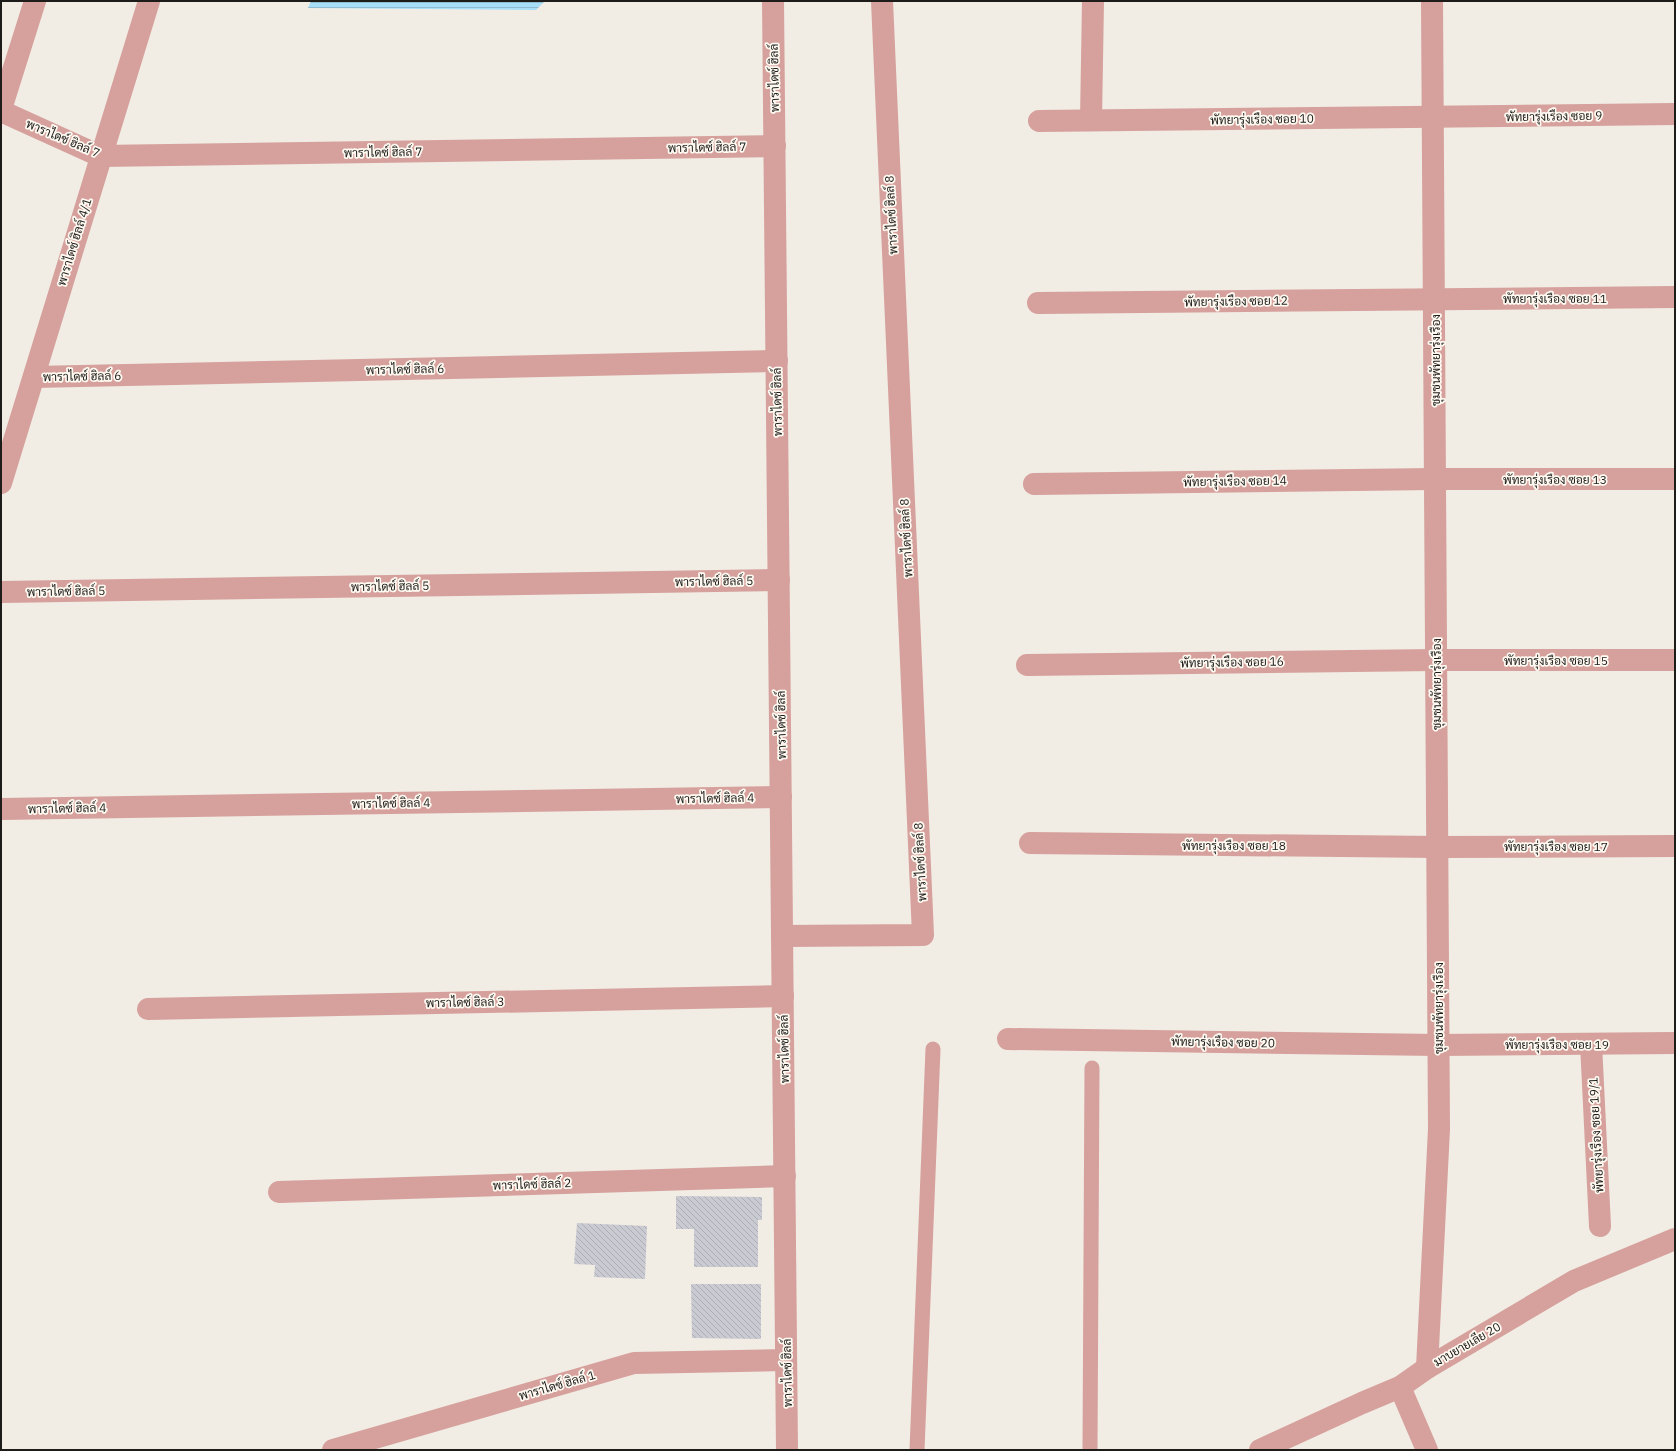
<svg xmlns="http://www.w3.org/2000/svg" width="1676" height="1451" viewBox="0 0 1676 1451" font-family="'IBM Plex Sans',Sarabun,sans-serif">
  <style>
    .water { fill: url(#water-rules) }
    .building { fill: url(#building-back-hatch) }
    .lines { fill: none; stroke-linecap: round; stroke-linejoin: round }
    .lane { stroke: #d6a09c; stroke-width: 15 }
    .street { stroke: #d6a09c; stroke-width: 22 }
    .labels { text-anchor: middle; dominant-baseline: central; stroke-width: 3.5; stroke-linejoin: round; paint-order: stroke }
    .street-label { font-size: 12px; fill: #1e1c19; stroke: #fef9f1 }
  </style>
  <defs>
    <pattern id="water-rules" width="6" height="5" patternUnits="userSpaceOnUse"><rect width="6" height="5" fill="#a7def8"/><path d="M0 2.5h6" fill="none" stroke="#8fbed4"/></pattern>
    <pattern id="building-back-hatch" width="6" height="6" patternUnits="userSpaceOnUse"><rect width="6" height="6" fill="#cacad2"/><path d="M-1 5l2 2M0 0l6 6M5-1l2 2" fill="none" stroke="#adadb4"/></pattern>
  </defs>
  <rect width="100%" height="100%" fill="#f1ece4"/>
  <!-- water -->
  <polygon class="water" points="311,1 545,1 536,10 308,8"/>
  <!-- building -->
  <g class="building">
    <polygon points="676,1196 762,1197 762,1220 758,1220 758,1267 694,1267 694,1229 676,1229"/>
    <polygon points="577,1223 647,1226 645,1279 594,1277 595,1265 574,1264"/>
    <polygon points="691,1284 761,1284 761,1339 692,1338"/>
  </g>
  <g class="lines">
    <!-- lane -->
    <g class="lane">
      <polyline points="917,1450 933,1049"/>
      <polyline points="1090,1450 1092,1068"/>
    </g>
    <!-- street -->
    <g class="street">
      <polyline points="773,1 787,1450"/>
      <polyline points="1,109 35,1"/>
      <polyline points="1,111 100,156 775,146"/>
      <polyline points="1091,120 1093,1"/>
      <polyline points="1039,121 1675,114"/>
      <polyline points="1038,303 1675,297"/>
      <polyline points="34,377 777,361"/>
      <polyline points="1,483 149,1"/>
      <polyline points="1034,484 1435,479 1675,479"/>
      <polyline points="1,592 779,580"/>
      <polyline points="1027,665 1436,660 1675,660"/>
      <polyline points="1,809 781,797"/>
      <polyline points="1030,843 1437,847 1675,846"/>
      <polyline points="782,936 923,935 882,1"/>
      <polyline points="148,1009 783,996"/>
      <polyline points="1008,1039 1438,1045 1675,1043"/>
      <polyline points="1591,1044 1600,1226"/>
      <polyline points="279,1192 785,1176"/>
      <polyline points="1427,1368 1439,1129 1432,1"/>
      <polyline points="1400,1387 1427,1450"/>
      <polyline points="333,1450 634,1363 786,1360"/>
      <polyline points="1260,1450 1362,1403 1400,1387 1427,1368 1574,1281 1675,1239"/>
    </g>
  </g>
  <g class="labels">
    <!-- street labels -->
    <g class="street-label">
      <text transform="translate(774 78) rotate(-91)">พาราไดซ์ ฮิลล์</text>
      <text transform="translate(1554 116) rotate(-1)">พัทยารุ่งเรือง ซอย 9</text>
      <text transform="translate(1262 119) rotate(-1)">พัทยารุ่งเรือง ซอย 10</text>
      <text transform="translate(63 138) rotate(23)">พาราไดซ์ ฮิลล์ 7</text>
      <text transform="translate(707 147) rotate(-1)">พาราไดซ์ ฮิลล์ 7</text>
      <text transform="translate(383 152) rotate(-1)">พาราไดซ์ ฮิลล์ 7</text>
      <text transform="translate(891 215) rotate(-93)">พาราไดซ์ ฮิลล์ 8</text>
      <text transform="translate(74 242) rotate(-73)">พาราไดซ์ ฮิลล์ 4/1</text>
      <text x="1555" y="298">พัทยารุ่งเรือง ซอย 11</text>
      <text transform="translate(1236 301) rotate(-1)">พัทยารุ่งเรือง ซอย 12</text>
      <text transform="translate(1435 360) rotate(-90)">ชุมชนพัทยารุ่งเรือง</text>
      <text transform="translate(405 369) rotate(-1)">พาราไดซ์ ฮิลล์ 6</text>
      <text transform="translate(82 376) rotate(-1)">พาราไดซ์ ฮิลล์ 6</text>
      <text transform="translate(777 402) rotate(-91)">พาราไดซ์ ฮิลล์</text>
      <text x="1555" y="479">พัทยารุ่งเรือง ซอย 13</text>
      <text transform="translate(1235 481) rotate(-1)">พัทยารุ่งเรือง ซอย 14</text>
      <text transform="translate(906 538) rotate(-93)">พาราไดซ์ ฮิลล์ 8</text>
      <text transform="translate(714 581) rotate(-1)">พาราไดซ์ ฮิลล์ 5</text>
      <text transform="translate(390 586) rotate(-1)">พาราไดซ์ ฮิลล์ 5</text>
      <text transform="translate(66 591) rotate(-1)">พาราไดซ์ ฮิลล์ 5</text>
      <text x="1556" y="660">พัทยารุ่งเรือง ซอย 15</text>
      <text transform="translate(1232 662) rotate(-1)">พัทยารุ่งเรือง ซอย 16</text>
      <text transform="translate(1436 684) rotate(-90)">ชุมชนพัทยารุ่งเรือง</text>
      <text transform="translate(781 725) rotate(-91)">พาราไดซ์ ฮิลล์</text>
      <text transform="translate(715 798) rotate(-1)">พาราไดซ์ ฮิลล์ 4</text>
      <text transform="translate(391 803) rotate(-1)">พาราไดซ์ ฮิลล์ 4</text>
      <text transform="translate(67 808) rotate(-1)">พาราไดซ์ ฮิลล์ 4</text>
      <text x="1234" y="845">พัทยารุ่งเรือง ซอย 18</text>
      <text x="1556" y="846">พัทยารุ่งเรือง ซอย 17</text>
      <text transform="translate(920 862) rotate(-93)">พาราไดซ์ ฮิลล์ 8</text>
      <text transform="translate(465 1002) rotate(-1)">พาราไดซ์ ฮิลล์ 3</text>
      <text transform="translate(1438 1008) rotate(-90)">ชุมชนพัทยารุ่งเรือง</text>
      <text transform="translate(1223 1042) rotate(1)">พัทยารุ่งเรือง ซอย 20</text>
      <text x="1557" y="1044">พัทยารุ่งเรือง ซอย 19</text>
      <text transform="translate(784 1049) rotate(-91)">พาราไดซ์ ฮิลล์</text>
      <text transform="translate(1596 1135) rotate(-93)">พัทยารุ่งเรือง ซอย 19/1</text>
      <text transform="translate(532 1184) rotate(-2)">พาราไดซ์ ฮิลล์ 2</text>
      <text transform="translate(1467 1344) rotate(-30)">มาบยายเลีย 20</text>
      <text transform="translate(787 1373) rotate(-91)">พาราไดซ์ ฮิลล์</text>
      <text transform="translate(557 1385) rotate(-16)">พาราไดซ์ ฮิลล์ 1</text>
    </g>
  </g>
  <!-- border -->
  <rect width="1676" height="1451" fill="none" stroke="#1e1c19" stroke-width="4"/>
</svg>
